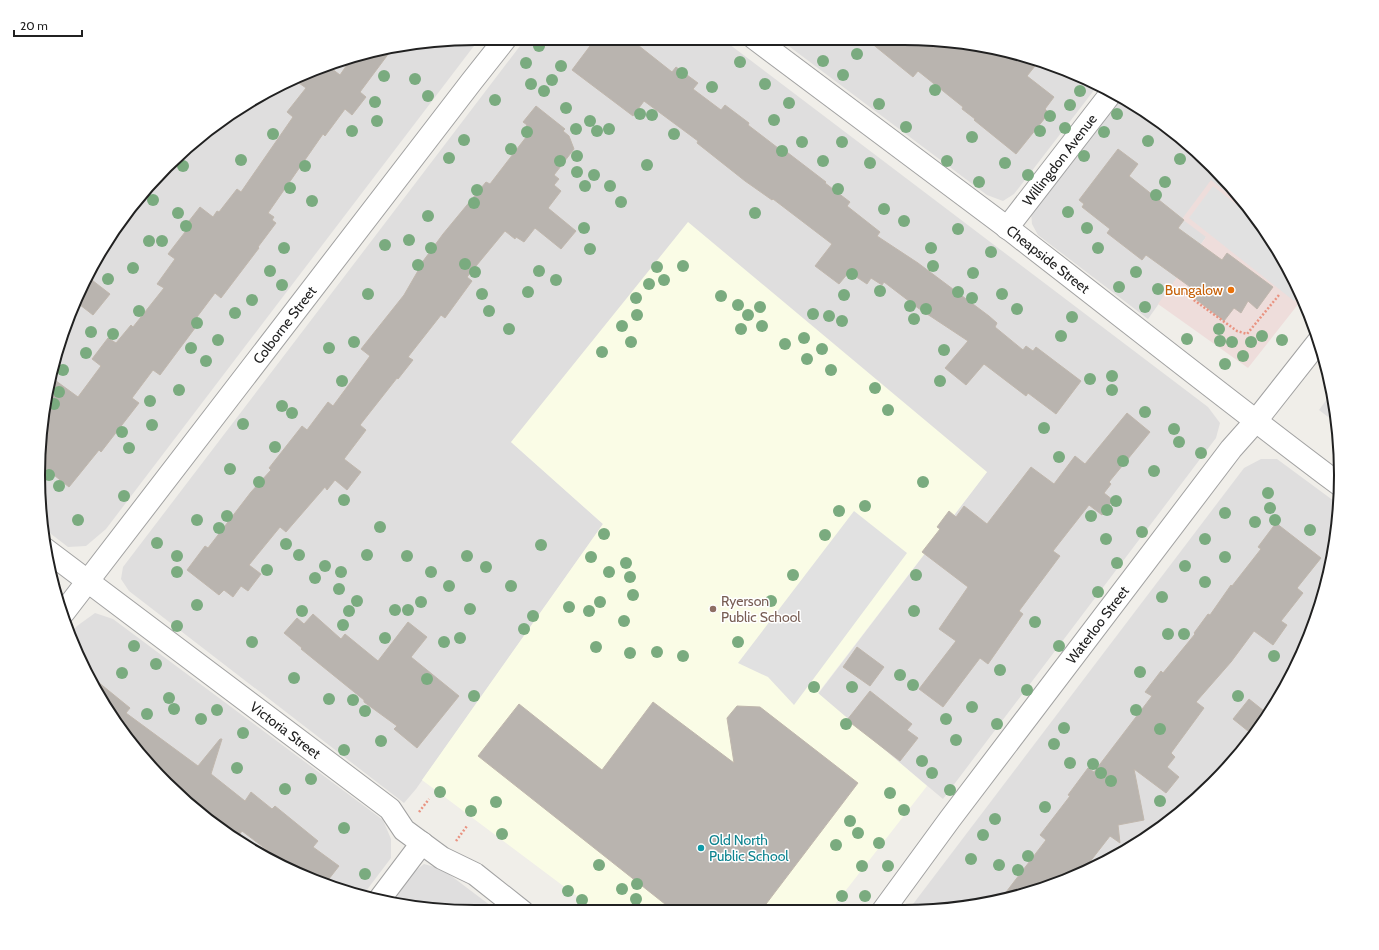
<svg xmlns="http://www.w3.org/2000/svg" width="1379" height="950" viewBox="0 0 1379 950" font-family="Cabin,sans-serif">
  <style>
    .residential { fill: #dfdede }
    .commercial { fill: #eedddb }
    .education { fill: #fafce6 }
    .parking { fill: #e1e1e1 }
    .building { fill: #b9b4af; stroke: #c0b7ad }
    .lines { fill: none; stroke-linecap: round; stroke-linejoin: round }
    .minor-casing { stroke: #a2a2a2; stroke-width: 24 }
    .tertiary-casing { stroke: #a2a2a2; stroke-width: 24 }
    .path { stroke: #e99381; stroke-width: 2.5; stroke-dasharray: 2 2; stroke-linecap: butt }
    .minor { stroke: #fff; stroke-width: 22 }
    .tertiary { stroke: #fff; stroke-width: 22 }
    .tree { fill: #7aab7f }
    .food-dot { fill: #e8710a; stroke: #fff; stroke-width: 1.5 }
    .education-dot { fill: #8d6e63; stroke: #fff; stroke-width: 1.5 }
    .culture-dot { fill: #0f9aa8; stroke: #fff; stroke-width: 1.5 }
    .labels { text-anchor: middle; dominant-baseline: central; stroke-width: 3; stroke-linejoin: round; paint-order: stroke }
    .street-label { font-size: 14px; fill: #212121; stroke: #fff }
    .food-label { font-size: 14px; fill: #c56008; stroke: #fff; text-anchor: end }
    .education-label { font-size: 14px; fill: #785e54; stroke: #fff; text-anchor: start }
    .culture-label { font-size: 14px; fill: #0d838f; stroke: #fff; text-anchor: start }
    .rim { fill: none; stroke: #212121; stroke-width: 2 }
  </style>
  <rect width="100%" height="100%" fill="#f0eee9"/>
  <!-- residential -->
  <g class="residential">
    <polygon points="475,38 480,38 106,529 86,546 68,547 42,527 39,503 42,418 71,308 112,232 146,187 232,112 308,71 362,53"/>
    <polygon points="526,38 721,38 1208,407 1220,423 1216,438 943,799 818,694 987,472 511,442 603,524 416,789 404,803 129,591 121,579 123,567"/>
    <polygon points="778,38 904,38 989,46 1045,61 1098,85 1014,194 1003,201 987,195"/>
    <polygon points="1121,96 1213,166 1251,212 1211,181 1206,237 1148,319 1038,235 1032,224 1031,212"/>
    <polygon points="1333,391 1336,423 1319,410"/>
    <polygon points="1261,459 1277,459 1338,504 1333,560 1308,642 1267,718 1213,784 1170,822 1097,867 989,904 907,912 1244,468"/>
    <polygon points="95,613 113,619 383,820 391,839 391,858 363,895 308,879 232,838 166,784 112,718 83,668 71,633 77,626"/>
    <polygon points="424,864 442,869 499,912 475,912 390,904 409,876"/>
  </g>
  <!-- commercial -->
  <polygon class="commercial" points="1211,180 1251,212 1267,232 1303,298 1248,368 1158,304 1206,237 1182,219"/>
  <!-- education -->
  <polygon class="education" points="688,222 987,472 818,693 927,786 829,912 598,912 422,780 603,524 511,442"/>
  <!-- parking -->
  <g class="parking">
    <polygon points="1213,186 1261,224 1267,232 1300,294 1294,301 1189,218"/>
    <polygon points="854,511 907,553 794,705 768,677 738,663"/>
  </g>
  <!-- building -->
  <g class="building">
    <polygon points="596,38 629,38 672,72 676,67 698,83 693,89 721,110 725,105 749,123 748,125 778,148 779,146 826,182 825,183 850,202 847,206 880,232 877,236 918,263 989,316 997,323 995,327 1023,350 1026,346 1033,351 1036,347 1081,381 1056,414 1028,393 1026,396 984,364 966,385 945,368 968,341 918,308 884,282 882,285 871,278 867,284 849,272 839,284 815,266 832,244 773,199 772,200 745,181 697,143 698,141 644,101 633,116 572,70"/>
    <polygon points="865,38 904,38 989,46 1021,55 1035,66 1027,76 1054,97 1045,109 1049,113 1016,154 974,120 975,119 962,109 963,107 918,71 913,77"/>
    <polygon points="392,49 360,92 366,97 352,115 345,109 325,136 323,134 268,213 274,217 272,220 276,223 258,247 259,248 221,298 215,293 191,325 195,328 160,375 153,370 132,398 139,403 101,452 99,450 69,487 40,464 42,418 52,378 78,397 101,366 92,359 108,338 116,343 131,325 133,327 164,288 157,284 175,259 168,254 192,223 189,221 200,207 213,217 217,211 219,212 237,189 241,192 293,117 287,112 306,88 299,83 309,71 327,65 340,75 353,56 362,53"/>
    <polygon points="536,106 565,129 563,131 569,136 574,149 554,175 559,179 554,185 561,191 548,208 576,231 561,249 535,228 524,242 516,237 515,239 505,231 467,277 472,281 445,318 441,315 408,357 413,360 398,379 397,378 360,425 366,430 344,459 361,472 347,490 335,480 327,490 325,487 286,532 280,527 249,565 261,574 248,591 241,586 233,597 224,590 219,595 187,570 205,546 208,548 251,492 271,470 269,468 302,426 307,430 328,402 333,406 370,356 361,349 404,295 419,269 418,268 443,234 486,182 490,184 530,132 525,128 527,125 523,122"/>
    <polygon points="1118,149 1138,164 1129,176 1184,220 1178,228 1222,260 1227,253 1273,287 1257,309 1248,301 1241,313 1234,308 1224,321 1189,294 1193,289 1146,255 1142,260 1107,233 1110,229 1082,207 1084,204 1079,200"/>
    <polygon points="88,277 110,294 93,315 75,301"/>
    <polygon points="1127,413 1150,432 1109,482 1111,484 1104,493 1113,500 1102,515 1089,505 1053,551 1060,556 1019,611 1023,614 988,664 980,658 943,707 919,689 956,641 939,629 968,587 922,552 940,529 937,527 949,511 956,517 964,506 987,524 1031,467 1054,484 1075,456 1085,464"/>
    <polygon points="1276,523 1321,558 1297,588 1303,593 1281,621 1287,625 1273,645 1254,631 1231,662 1196,702 1204,708 1171,753 1175,757 1167,767 1179,777 1166,793 1134,769 1144,820 1118,825 1120,843 1110,836 1082,872 1000,900 1046,840 1040,835 1070,796 1068,795 1088,768 1094,772 1152,696 1145,692 1161,671 1163,673 1195,634 1194,633 1208,614 1210,615 1231,585 1232,586 1261,549 1258,547"/>
    <polygon points="313,614 341,639 345,634 378,661 408,622 427,637 411,657 459,696 417,748 394,729 397,726 364,702 364,700 301,649 302,648 284,633 297,618 304,624"/>
    <polygon points="857,647 884,667 870,686 843,667"/>
    <polygon points="87,673 130,708 126,713 198,766 220,739 222,739 211,774 245,801 251,792 272,809 275,806 318,841 313,847 339,866 325,884 308,879 272,860 275,856 242,831 237,838 203,812 202,813 177,793 179,791 161,778 112,718 86,674"/>
    <polygon points="870,691 912,724 907,730 918,738 900,761 847,720"/>
    <polygon points="1249,699 1269,715 1253,735 1233,719"/>
    <polygon points="653,702 734,763 727,718 737,706 760,707 858,783 760,912 675,912 478,756 519,704 602,770"/>
  </g>
  <g class="lines">
    <defs>
      <g id="minor">
        <path id="s1" d="M1007,228L1112,92"/>
        <path id="s2" d="M45,549L390,809L404,830L442,858L475,874L523,912"/>
        <polyline points="379,900 422,843"/>
      </g>
      <g id="tertiary">
        <path id="s3" d="M754,38C839,102 924,165 1009,229C1119,314 1228,401 1340,485"/>
        <path id="s4" d="M64,612L472,81L506,38"/>
        <path id="s5" d="M882,912L950,819L1231,449L1255,422L1318,342"/>
      </g>
    </defs>
    <!-- minor casing -->
    <use href="#minor" class="minor-casing"/>
    <!-- tertiary casing -->
    <use href="#tertiary" class="tertiary-casing"/>
    <!-- path -->
    <g class="path">
      <polyline points="1184,293 1237,331 1247,334 1279,295"/>
      <polyline points="419,812 429,799"/>
      <polyline points="456,841 467,826"/>
    </g>
    <!-- minor -->
    <use href="#minor" class="minor"/>
    <!-- tertiary -->
    <use href="#tertiary" class="tertiary"/>
  </g>
  <!-- trees -->
  <g class="tree">
    <circle cx="539" cy="46" r="6"/>
    <circle cx="857" cy="54" r="6"/>
    <circle cx="823" cy="61" r="6"/>
    <circle cx="740" cy="62" r="6"/>
    <circle cx="526" cy="63" r="6"/>
    <circle cx="561" cy="66" r="6"/>
    <circle cx="682" cy="73" r="6"/>
    <circle cx="843" cy="75" r="6"/>
    <circle cx="384" cy="76" r="6"/>
    <circle cx="415" cy="79" r="6"/>
    <circle cx="552" cy="80" r="6"/>
    <circle cx="531" cy="84" r="6"/>
    <circle cx="765" cy="84" r="6"/>
    <circle cx="712" cy="87" r="6"/>
    <circle cx="935" cy="90" r="6"/>
    <circle cx="544" cy="91" r="6"/>
    <circle cx="1080" cy="91" r="6"/>
    <circle cx="428" cy="96" r="6"/>
    <circle cx="495" cy="100" r="6"/>
    <circle cx="375" cy="102" r="6"/>
    <circle cx="789" cy="103" r="6"/>
    <circle cx="879" cy="104" r="6"/>
    <circle cx="1070" cy="105" r="6"/>
    <circle cx="566" cy="108" r="6"/>
    <circle cx="640" cy="114" r="6"/>
    <circle cx="1117" cy="114" r="6"/>
    <circle cx="652" cy="115" r="6"/>
    <circle cx="1050" cy="116" r="6"/>
    <circle cx="774" cy="120" r="6"/>
    <circle cx="377" cy="121" r="6"/>
    <circle cx="590" cy="121" r="6"/>
    <circle cx="906" cy="127" r="6"/>
    <circle cx="1065" cy="128" r="6"/>
    <circle cx="576" cy="129" r="6"/>
    <circle cx="609" cy="129" r="6"/>
    <circle cx="352" cy="131" r="6"/>
    <circle cx="597" cy="131" r="6"/>
    <circle cx="1040" cy="131" r="6"/>
    <circle cx="527" cy="132" r="6"/>
    <circle cx="1104" cy="132" r="6"/>
    <circle cx="273" cy="134" r="6"/>
    <circle cx="674" cy="134" r="6"/>
    <circle cx="972" cy="137" r="6"/>
    <circle cx="464" cy="140" r="6"/>
    <circle cx="1148" cy="141" r="6"/>
    <circle cx="802" cy="142" r="6"/>
    <circle cx="842" cy="142" r="6"/>
    <circle cx="511" cy="149" r="6"/>
    <circle cx="782" cy="151" r="6"/>
    <circle cx="577" cy="156" r="6"/>
    <circle cx="1084" cy="156" r="6"/>
    <circle cx="449" cy="158" r="6"/>
    <circle cx="1180" cy="159" r="6"/>
    <circle cx="241" cy="160" r="6"/>
    <circle cx="560" cy="161" r="6"/>
    <circle cx="823" cy="161" r="6"/>
    <circle cx="947" cy="161" r="6"/>
    <circle cx="870" cy="163" r="6"/>
    <circle cx="1005" cy="163" r="6"/>
    <circle cx="647" cy="165" r="6"/>
    <circle cx="183" cy="166" r="6"/>
    <circle cx="305" cy="166" r="6"/>
    <circle cx="577" cy="172" r="6"/>
    <circle cx="594" cy="175" r="6"/>
    <circle cx="1028" cy="175" r="6"/>
    <circle cx="979" cy="182" r="6"/>
    <circle cx="1165" cy="182" r="6"/>
    <circle cx="585" cy="186" r="6"/>
    <circle cx="610" cy="186" r="6"/>
    <circle cx="290" cy="188" r="6"/>
    <circle cx="838" cy="189" r="6"/>
    <circle cx="477" cy="190" r="6"/>
    <circle cx="1156" cy="195" r="6"/>
    <circle cx="153" cy="200" r="6"/>
    <circle cx="312" cy="201" r="6"/>
    <circle cx="621" cy="202" r="6"/>
    <circle cx="474" cy="203" r="6"/>
    <circle cx="884" cy="209" r="6"/>
    <circle cx="1068" cy="212" r="6"/>
    <circle cx="178" cy="213" r="6"/>
    <circle cx="755" cy="213" r="6"/>
    <circle cx="428" cy="216" r="6"/>
    <circle cx="904" cy="221" r="6"/>
    <circle cx="186" cy="226" r="6"/>
    <circle cx="584" cy="228" r="6"/>
    <circle cx="1087" cy="228" r="6"/>
    <circle cx="958" cy="229" r="6"/>
    <circle cx="409" cy="240" r="6"/>
    <circle cx="149" cy="241" r="6"/>
    <circle cx="162" cy="241" r="6"/>
    <circle cx="385" cy="245" r="6"/>
    <circle cx="284" cy="248" r="6"/>
    <circle cx="431" cy="248" r="6"/>
    <circle cx="931" cy="248" r="6"/>
    <circle cx="1098" cy="248" r="6"/>
    <circle cx="590" cy="249" r="6"/>
    <circle cx="991" cy="252" r="6"/>
    <circle cx="465" cy="264" r="6"/>
    <circle cx="418" cy="265" r="6"/>
    <circle cx="683" cy="266" r="6"/>
    <circle cx="933" cy="266" r="6"/>
    <circle cx="657" cy="267" r="6"/>
    <circle cx="133" cy="268" r="6"/>
    <circle cx="270" cy="271" r="6"/>
    <circle cx="539" cy="271" r="6"/>
    <circle cx="475" cy="272" r="6"/>
    <circle cx="1136" cy="272" r="6"/>
    <circle cx="973" cy="273" r="6"/>
    <circle cx="852" cy="274" r="6"/>
    <circle cx="108" cy="279" r="6"/>
    <circle cx="556" cy="280" r="6"/>
    <circle cx="664" cy="280" r="6"/>
    <circle cx="649" cy="284" r="6"/>
    <circle cx="282" cy="285" r="6"/>
    <circle cx="1119" cy="287" r="6"/>
    <circle cx="1158" cy="289" r="6"/>
    <circle cx="880" cy="291" r="6"/>
    <circle cx="528" cy="292" r="6"/>
    <circle cx="958" cy="292" r="6"/>
    <circle cx="368" cy="294" r="6"/>
    <circle cx="482" cy="294" r="6"/>
    <circle cx="1002" cy="294" r="6"/>
    <circle cx="844" cy="295" r="6"/>
    <circle cx="721" cy="296" r="6"/>
    <circle cx="636" cy="298" r="6"/>
    <circle cx="972" cy="298" r="6"/>
    <circle cx="252" cy="300" r="6"/>
    <circle cx="738" cy="305" r="6"/>
    <circle cx="910" cy="306" r="6"/>
    <circle cx="760" cy="307" r="6"/>
    <circle cx="1145" cy="307" r="6"/>
    <circle cx="926" cy="309" r="6"/>
    <circle cx="1017" cy="309" r="6"/>
    <circle cx="139" cy="311" r="6"/>
    <circle cx="489" cy="311" r="6"/>
    <circle cx="235" cy="313" r="6"/>
    <circle cx="813" cy="314" r="6"/>
    <circle cx="637" cy="315" r="6"/>
    <circle cx="748" cy="315" r="6"/>
    <circle cx="829" cy="316" r="6"/>
    <circle cx="1072" cy="317" r="6"/>
    <circle cx="914" cy="319" r="6"/>
    <circle cx="842" cy="321" r="6"/>
    <circle cx="197" cy="323" r="6"/>
    <circle cx="622" cy="326" r="6"/>
    <circle cx="762" cy="326" r="6"/>
    <circle cx="509" cy="329" r="6"/>
    <circle cx="741" cy="329" r="6"/>
    <circle cx="1219" cy="329" r="6"/>
    <circle cx="91" cy="332" r="6"/>
    <circle cx="113" cy="334" r="6"/>
    <circle cx="1061" cy="336" r="6"/>
    <circle cx="1262" cy="336" r="6"/>
    <circle cx="804" cy="338" r="6"/>
    <circle cx="1187" cy="339" r="6"/>
    <circle cx="218" cy="340" r="6"/>
    <circle cx="1282" cy="340" r="6"/>
    <circle cx="1220" cy="341" r="6"/>
    <circle cx="354" cy="342" r="6"/>
    <circle cx="631" cy="342" r="6"/>
    <circle cx="1232" cy="342" r="6"/>
    <circle cx="1251" cy="342" r="6"/>
    <circle cx="785" cy="344" r="6"/>
    <circle cx="191" cy="348" r="6"/>
    <circle cx="329" cy="348" r="6"/>
    <circle cx="822" cy="349" r="6"/>
    <circle cx="944" cy="350" r="6"/>
    <circle cx="602" cy="352" r="6"/>
    <circle cx="86" cy="353" r="6"/>
    <circle cx="1243" cy="356" r="6"/>
    <circle cx="807" cy="359" r="6"/>
    <circle cx="206" cy="361" r="6"/>
    <circle cx="1225" cy="364" r="6"/>
    <circle cx="63" cy="370" r="6"/>
    <circle cx="831" cy="370" r="6"/>
    <circle cx="1112" cy="376" r="6"/>
    <circle cx="1090" cy="379" r="6"/>
    <circle cx="342" cy="381" r="6"/>
    <circle cx="940" cy="381" r="6"/>
    <circle cx="875" cy="388" r="6"/>
    <circle cx="179" cy="390" r="6"/>
    <circle cx="1112" cy="390" r="6"/>
    <circle cx="59" cy="392" r="6"/>
    <circle cx="150" cy="401" r="6"/>
    <circle cx="54" cy="404" r="6"/>
    <circle cx="282" cy="406" r="6"/>
    <circle cx="888" cy="410" r="6"/>
    <circle cx="1145" cy="412" r="6"/>
    <circle cx="292" cy="413" r="6"/>
    <circle cx="243" cy="424" r="6"/>
    <circle cx="152" cy="425" r="6"/>
    <circle cx="1044" cy="428" r="6"/>
    <circle cx="1174" cy="429" r="6"/>
    <circle cx="122" cy="432" r="6"/>
    <circle cx="1179" cy="442" r="6"/>
    <circle cx="275" cy="447" r="6"/>
    <circle cx="129" cy="448" r="6"/>
    <circle cx="1201" cy="453" r="6"/>
    <circle cx="1059" cy="457" r="6"/>
    <circle cx="1123" cy="461" r="6"/>
    <circle cx="230" cy="469" r="6"/>
    <circle cx="1154" cy="471" r="6"/>
    <circle cx="49" cy="475" r="6"/>
    <circle cx="259" cy="482" r="6"/>
    <circle cx="923" cy="482" r="6"/>
    <circle cx="59" cy="486" r="6"/>
    <circle cx="1268" cy="493" r="6"/>
    <circle cx="124" cy="496" r="6"/>
    <circle cx="344" cy="500" r="6"/>
    <circle cx="1116" cy="501" r="6"/>
    <circle cx="865" cy="506" r="6"/>
    <circle cx="1270" cy="508" r="6"/>
    <circle cx="1107" cy="510" r="6"/>
    <circle cx="839" cy="511" r="6"/>
    <circle cx="1225" cy="513" r="6"/>
    <circle cx="227" cy="516" r="6"/>
    <circle cx="1091" cy="516" r="6"/>
    <circle cx="78" cy="520" r="6"/>
    <circle cx="197" cy="520" r="6"/>
    <circle cx="1275" cy="520" r="6"/>
    <circle cx="1255" cy="522" r="6"/>
    <circle cx="380" cy="527" r="6"/>
    <circle cx="219" cy="528" r="6"/>
    <circle cx="1310" cy="530" r="6"/>
    <circle cx="1142" cy="532" r="6"/>
    <circle cx="604" cy="534" r="6"/>
    <circle cx="825" cy="535" r="6"/>
    <circle cx="1106" cy="539" r="6"/>
    <circle cx="1205" cy="539" r="6"/>
    <circle cx="157" cy="543" r="6"/>
    <circle cx="286" cy="544" r="6"/>
    <circle cx="541" cy="545" r="6"/>
    <circle cx="299" cy="555" r="6"/>
    <circle cx="367" cy="555" r="6"/>
    <circle cx="177" cy="556" r="6"/>
    <circle cx="407" cy="556" r="6"/>
    <circle cx="467" cy="556" r="6"/>
    <circle cx="591" cy="557" r="6"/>
    <circle cx="1225" cy="557" r="6"/>
    <circle cx="626" cy="563" r="6"/>
    <circle cx="1117" cy="563" r="6"/>
    <circle cx="325" cy="566" r="6"/>
    <circle cx="1185" cy="566" r="6"/>
    <circle cx="486" cy="567" r="6"/>
    <circle cx="267" cy="570" r="6"/>
    <circle cx="177" cy="572" r="6"/>
    <circle cx="341" cy="572" r="6"/>
    <circle cx="431" cy="572" r="6"/>
    <circle cx="609" cy="572" r="6"/>
    <circle cx="793" cy="575" r="6"/>
    <circle cx="916" cy="575" r="6"/>
    <circle cx="630" cy="577" r="6"/>
    <circle cx="315" cy="578" r="6"/>
    <circle cx="1205" cy="582" r="6"/>
    <circle cx="449" cy="586" r="6"/>
    <circle cx="511" cy="586" r="6"/>
    <circle cx="339" cy="589" r="6"/>
    <circle cx="1098" cy="592" r="6"/>
    <circle cx="633" cy="595" r="6"/>
    <circle cx="1162" cy="597" r="6"/>
    <circle cx="357" cy="601" r="6"/>
    <circle cx="771" cy="601" r="6"/>
    <circle cx="421" cy="602" r="6"/>
    <circle cx="600" cy="602" r="6"/>
    <circle cx="197" cy="605" r="6"/>
    <circle cx="569" cy="607" r="6"/>
    <circle cx="470" cy="609" r="6"/>
    <circle cx="395" cy="610" r="6"/>
    <circle cx="408" cy="610" r="6"/>
    <circle cx="302" cy="611" r="6"/>
    <circle cx="349" cy="611" r="6"/>
    <circle cx="589" cy="611" r="6"/>
    <circle cx="914" cy="611" r="6"/>
    <circle cx="533" cy="616" r="6"/>
    <circle cx="624" cy="621" r="6"/>
    <circle cx="1035" cy="622" r="6"/>
    <circle cx="343" cy="625" r="6"/>
    <circle cx="177" cy="626" r="6"/>
    <circle cx="524" cy="629" r="6"/>
    <circle cx="1168" cy="634" r="6"/>
    <circle cx="1184" cy="634" r="6"/>
    <circle cx="385" cy="638" r="6"/>
    <circle cx="460" cy="638" r="6"/>
    <circle cx="252" cy="642" r="6"/>
    <circle cx="444" cy="642" r="6"/>
    <circle cx="738" cy="642" r="6"/>
    <circle cx="134" cy="646" r="6"/>
    <circle cx="1059" cy="646" r="6"/>
    <circle cx="596" cy="647" r="6"/>
    <circle cx="657" cy="652" r="6"/>
    <circle cx="630" cy="653" r="6"/>
    <circle cx="683" cy="656" r="6"/>
    <circle cx="1274" cy="656" r="6"/>
    <circle cx="156" cy="664" r="6"/>
    <circle cx="1000" cy="670" r="6"/>
    <circle cx="1140" cy="672" r="6"/>
    <circle cx="122" cy="673" r="6"/>
    <circle cx="900" cy="675" r="6"/>
    <circle cx="294" cy="678" r="6"/>
    <circle cx="427" cy="679" r="6"/>
    <circle cx="913" cy="685" r="6"/>
    <circle cx="814" cy="687" r="6"/>
    <circle cx="852" cy="687" r="6"/>
    <circle cx="1027" cy="690" r="6"/>
    <circle cx="474" cy="696" r="6"/>
    <circle cx="1238" cy="696" r="6"/>
    <circle cx="169" cy="698" r="6"/>
    <circle cx="329" cy="699" r="6"/>
    <circle cx="353" cy="700" r="6"/>
    <circle cx="972" cy="707" r="6"/>
    <circle cx="174" cy="709" r="6"/>
    <circle cx="217" cy="710" r="6"/>
    <circle cx="1136" cy="710" r="6"/>
    <circle cx="365" cy="711" r="6"/>
    <circle cx="147" cy="714" r="6"/>
    <circle cx="201" cy="719" r="6"/>
    <circle cx="946" cy="719" r="6"/>
    <circle cx="846" cy="724" r="6"/>
    <circle cx="997" cy="724" r="6"/>
    <circle cx="1064" cy="728" r="6"/>
    <circle cx="1160" cy="729" r="6"/>
    <circle cx="243" cy="733" r="6"/>
    <circle cx="956" cy="740" r="6"/>
    <circle cx="381" cy="741" r="6"/>
    <circle cx="1054" cy="744" r="6"/>
    <circle cx="344" cy="750" r="6"/>
    <circle cx="922" cy="761" r="6"/>
    <circle cx="1070" cy="763" r="6"/>
    <circle cx="1093" cy="764" r="6"/>
    <circle cx="237" cy="768" r="6"/>
    <circle cx="932" cy="773" r="6"/>
    <circle cx="1101" cy="773" r="6"/>
    <circle cx="311" cy="779" r="6"/>
    <circle cx="1111" cy="781" r="6"/>
    <circle cx="285" cy="789" r="6"/>
    <circle cx="950" cy="790" r="6"/>
    <circle cx="440" cy="792" r="6"/>
    <circle cx="890" cy="793" r="6"/>
    <circle cx="1160" cy="801" r="6"/>
    <circle cx="496" cy="802" r="6"/>
    <circle cx="1045" cy="807" r="6"/>
    <circle cx="904" cy="810" r="6"/>
    <circle cx="471" cy="811" r="6"/>
    <circle cx="995" cy="819" r="6"/>
    <circle cx="850" cy="821" r="6"/>
    <circle cx="344" cy="828" r="6"/>
    <circle cx="858" cy="833" r="6"/>
    <circle cx="502" cy="834" r="6"/>
    <circle cx="983" cy="835" r="6"/>
    <circle cx="879" cy="843" r="6"/>
    <circle cx="836" cy="845" r="6"/>
    <circle cx="1028" cy="856" r="6"/>
    <circle cx="971" cy="859" r="6"/>
    <circle cx="599" cy="865" r="6"/>
    <circle cx="999" cy="865" r="6"/>
    <circle cx="862" cy="866" r="6"/>
    <circle cx="888" cy="866" r="6"/>
    <circle cx="1018" cy="870" r="6"/>
    <circle cx="365" cy="874" r="6"/>
    <circle cx="637" cy="884" r="6"/>
    <circle cx="622" cy="889" r="6"/>
    <circle cx="568" cy="891" r="6"/>
    <circle cx="842" cy="896" r="6"/>
    <circle cx="865" cy="896" r="6"/>
    <circle cx="636" cy="899" r="6"/>
    <circle cx="582" cy="900" r="6"/>
  </g>
  <!-- markers -->
  <circle class="food-dot" cx="1231" cy="290" r="4"/>
  <circle class="education-dot" cx="713" cy="609" r="4"/>
  <circle class="culture-dot" cx="701" cy="848" r="4"/>
  <g class="labels">
    <!-- street labels -->
    <g class="street-label">
      <text stroke="none"><textPath href="#s1" startOffset="86">Willingdon Avenue</textPath></text>
      <text stroke="none"><textPath href="#s3" startOffset="368">Cheapside Street</textPath></text>
      <text stroke="none"><textPath href="#s4" startOffset="362">Colborne Street</textPath></text>
      <text stroke="none"><textPath href="#s5" startOffset="359">Waterloo Street</textPath></text>
      <text stroke="none"><textPath href="#s2" startOffset="301">Victoria Street</textPath></text>
    </g>
    <!-- food labels -->
    <g class="food-label">
      <text x="1223" y="290">Bungalow</text>
    </g>
    <!-- education labels -->
    <g class="education-label">
      <text x="721" y="601">Ryerson<tspan x="721" dy="16">Public School</tspan></text>
    </g>
    <!-- culture labels -->
    <g class="culture-label">
      <text x="709" y="840">Old North<tspan x="709" dy="16">Public School</tspan></text>
    </g>
  </g>
  <!-- crop -->
  <path d="M0 0H1379V950H0ZM475 45H904A430 430 0 0 1 1334 475V475A430 430 0 0 1 904 905H475A430 430 0 0 1 45 475V475A430 430 0 0 1 475 45Z" fill="#fff" fill-rule="evenodd"/>
  <path class="rim" d="M475 45H904A430 430 0 0 1 1334 475V475A430 430 0 0 1 904 905H475A430 430 0 0 1 45 475V475A430 430 0 0 1 475 45Z"/>
  <!-- scale -->
  <path d="M14 30v6h68v-6" fill="none" stroke="#212121" stroke-width="2"/>
  <text x="20" y="30" font-size="12" fill="#212121" stroke="#ffffff" stroke-width="3" paint-order="stroke">20 m</text>
</svg>
